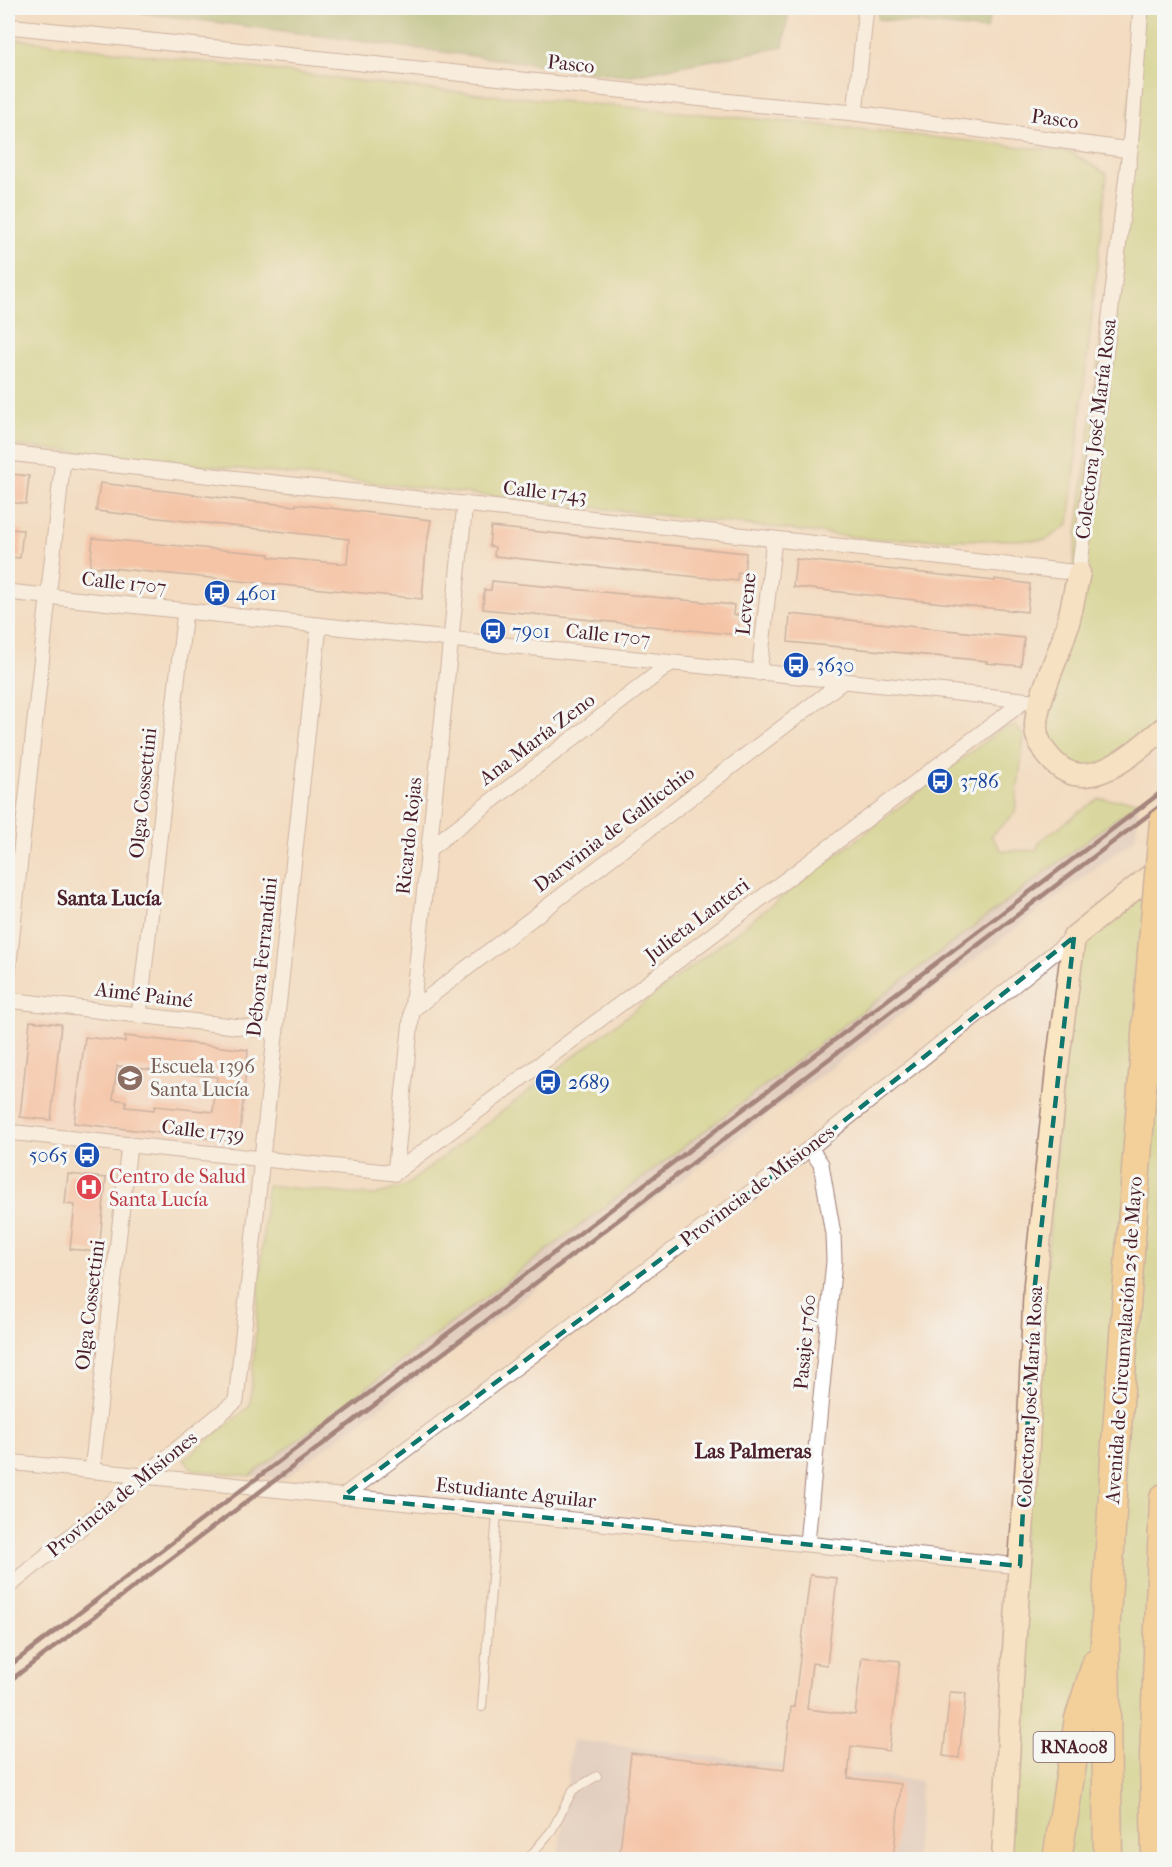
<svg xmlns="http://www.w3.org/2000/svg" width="1172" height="1867" viewBox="0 0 1172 1867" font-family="'IM FELL French Canon',serif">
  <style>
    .built { fill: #f6d2c4 }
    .industrial { fill: #d1bfbe }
    .green { fill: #bbd175; stroke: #827850; stroke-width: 1.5 }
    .forest { fill: #94b366; stroke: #6f6948; stroke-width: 1.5 }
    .building { fill: #f9a686; fill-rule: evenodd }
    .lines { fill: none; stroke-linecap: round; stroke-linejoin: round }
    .lane-casing { stroke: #9e7e76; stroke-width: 10 }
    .street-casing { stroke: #9e7e76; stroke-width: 17 }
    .secondary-casing { stroke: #9e7e76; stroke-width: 25 }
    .highway-casing { stroke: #9e7e76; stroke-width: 31 }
    .lane { stroke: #fff; stroke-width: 8 }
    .street { stroke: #fff; stroke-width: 15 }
    .secondary { stroke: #fbe6c3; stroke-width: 22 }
    .highway { stroke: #f4c16a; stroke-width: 28 }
    .rail { stroke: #4a1f2b; stroke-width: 4.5 }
    .highway-bridge-casing { stroke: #9e7e76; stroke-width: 31; stroke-linecap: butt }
    .highway-bridge { stroke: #f4c16a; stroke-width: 28 }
    .marked { fill: none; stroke: #0f766e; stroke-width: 4.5; stroke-dasharray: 12 8; stroke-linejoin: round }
    .labels { text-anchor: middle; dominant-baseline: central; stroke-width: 6; stroke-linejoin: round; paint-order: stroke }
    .shield { fill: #f6f6f2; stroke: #7e6067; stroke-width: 1.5 }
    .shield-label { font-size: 18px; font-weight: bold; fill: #4a1f2b }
    .street-label { font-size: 20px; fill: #4a1f2b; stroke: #f6f6f2 }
    .transit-label { font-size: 20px; fill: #164399; stroke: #f6f6f2; text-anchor: start }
    .education-label { font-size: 20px; fill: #785e54; stroke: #f6f6f2; text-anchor: start }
    .health-label { font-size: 20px; fill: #be3a42; stroke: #f6f6f2; text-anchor: start }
    .neighbourhood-label { font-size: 21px; font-weight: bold; fill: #4a1f2b; stroke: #f6f6f2 }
  </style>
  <rect width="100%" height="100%" fill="#f6f6f2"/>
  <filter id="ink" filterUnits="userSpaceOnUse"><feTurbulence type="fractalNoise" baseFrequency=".0167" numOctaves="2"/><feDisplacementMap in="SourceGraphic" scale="12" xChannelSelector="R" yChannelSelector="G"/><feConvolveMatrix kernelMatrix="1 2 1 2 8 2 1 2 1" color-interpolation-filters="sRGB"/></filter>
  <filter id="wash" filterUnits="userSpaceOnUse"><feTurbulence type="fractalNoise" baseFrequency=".008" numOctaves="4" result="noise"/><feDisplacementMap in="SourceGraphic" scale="24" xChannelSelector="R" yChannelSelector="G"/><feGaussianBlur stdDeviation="1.35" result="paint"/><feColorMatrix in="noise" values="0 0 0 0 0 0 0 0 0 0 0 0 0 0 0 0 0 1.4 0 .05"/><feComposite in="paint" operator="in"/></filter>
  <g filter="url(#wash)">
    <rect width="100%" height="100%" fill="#f3dcc1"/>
    <!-- built -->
    <polygon class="built" points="30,1021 248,1044 256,1053 246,1136 232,1148 23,1125 13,1111 9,1100 8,1062 15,1040"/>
    <!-- industrial -->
    <g class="industrial">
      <polygon points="1139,801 1136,838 283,1480 250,1476"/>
      <polygon points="572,1740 921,1781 915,1859 558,1860"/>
    </g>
    <!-- green -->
    <g class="green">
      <polygon points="1141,8 1164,8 1164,728 1094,775 1041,747 1065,634"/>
      <polygon points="8,38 416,88 821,125 1070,152 1107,174 1069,524 1046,540 873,539 384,484 8,445"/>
      <polygon points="1016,726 1024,737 1015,813 991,836 1002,851 1036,850 1041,840 1098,799 1139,801 250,1476 194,1470 184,1459 250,1406 267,1185 350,1194 376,1195 405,1186 1001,729"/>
      <polygon points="1164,865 1164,1859 1003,1860 1012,1679 1074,937"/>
    </g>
    <!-- forest -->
    <g class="forest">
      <polygon points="122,8 789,8 783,47 626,76 122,10"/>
      <polygon points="878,8 991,8 987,30 878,19"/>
    </g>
    <g id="blocks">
      <!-- building -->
      <g class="building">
        <polygon points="12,474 29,476 26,504 9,502"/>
        <polygon points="100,483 248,501 296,506 296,504 431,520 426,548 422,599 90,566 93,538 269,554 269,557 347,564 349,539 96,511"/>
        <polygon points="491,527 746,553 744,573 738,572 737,581 494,556 495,547 489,546"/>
        <polygon points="8,529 23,530 20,558 8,557"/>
        <polygon points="796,559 995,581 995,579 1030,584 1027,612 793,587"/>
        <polygon points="492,581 734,605 733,615 739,615 738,635 483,609 484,590 491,590"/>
        <polygon points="790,614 1024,638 1021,666 986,663 987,661 788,642"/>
        <polygon points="30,1021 61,1024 51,1120 20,1117"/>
        <path d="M125,1036L248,1050L239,1142L74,1123L85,1037L125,1042ZM117,1066L217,1077L213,1112L155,1106L154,1110L126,1107V1101L113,1099Z"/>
        <polygon points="68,1174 106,1178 99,1252 70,1249 75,1205 65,1204"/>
        <polygon points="810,1575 837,1578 827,1665 812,1663 807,1709 855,1715 862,1657 900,1661 889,1751 851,1746 848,1778 901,1784 893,1860 619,1860 631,1753 784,1770 791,1707 794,1707"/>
        <polygon points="950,1692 966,1693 959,1758 943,1756"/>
      </g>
    </g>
  </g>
  <g filter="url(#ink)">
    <use href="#blocks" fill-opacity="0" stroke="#9e7e76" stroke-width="1.5"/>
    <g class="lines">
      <defs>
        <g id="lane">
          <polyline points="482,1707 497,1513"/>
          <polyline points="527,1860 552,1830 573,1790 597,1776"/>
        </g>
        <g id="street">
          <polyline points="8,26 752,104 855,113 1130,150"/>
          <polyline points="855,113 866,8"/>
          <polyline points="8,453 1079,573 1130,150 1141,8"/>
          <polyline points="8,592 1041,702"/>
          <polyline points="759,673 774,539"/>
          <polyline points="429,849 671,663"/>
          <polyline points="8,972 63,459"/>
          <polyline points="8,1000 276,1031"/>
          <polyline points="412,1010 842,682"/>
          <polyline points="139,1015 185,611"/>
          <polyline points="8,1132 395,1173"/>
          <polyline points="395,1173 1024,701"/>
          <polyline points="395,1173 465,504"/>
          <polyline points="8,1462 1020,1566"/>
          <polyline points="92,1471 129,1145"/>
          <polyline points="342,1497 810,1148 1074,937"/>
          <polyline points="807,1543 834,1261 833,1234 821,1164 810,1148"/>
          <polyline points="8,1587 236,1401 319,625"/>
        </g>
        <g id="secondary">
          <path d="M1079,573C1074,594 1071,616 1064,636C1057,660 1035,704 1036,727C1036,740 1043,750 1051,759C1087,800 1135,751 1164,728"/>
          <polyline points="1003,1860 1012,1679 1028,1445 1035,1284 1058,1060 1074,937 1164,865"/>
        </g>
        <g id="highway">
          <polyline points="1057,1860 1079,1719 1097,1662"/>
          <polyline points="1108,1860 1105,1637 1115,1458 1152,952"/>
          <polyline points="1156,1860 1154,1757 1164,1498"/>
        </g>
      </defs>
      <!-- lane casing -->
      <use href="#lane" class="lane-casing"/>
      <!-- street casing -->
      <use href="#street" class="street-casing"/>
      <!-- secondary casing -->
      <use href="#secondary" class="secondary-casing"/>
      <!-- highway casing -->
      <use href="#highway" class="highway-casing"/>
      <!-- lane -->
      <use href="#lane" class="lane"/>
      <!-- street -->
      <use href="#street" class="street"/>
      <!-- secondary -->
      <use href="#secondary" class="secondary"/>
      <!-- highway -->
      <use href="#highway" class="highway"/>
      <!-- rail -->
      <g class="rail">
        <polyline points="8,1667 1164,790"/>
        <polyline points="8,1682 499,1311 1164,803"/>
      </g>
      <defs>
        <polyline id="highway-bridge" points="1152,952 1164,821"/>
      </defs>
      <!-- highway-bridge casing -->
      <use href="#highway-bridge" class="highway-bridge-casing"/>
      <!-- highway-bridge -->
      <use href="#highway-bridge" class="highway-bridge"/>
    </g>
  </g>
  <!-- marked area -->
  <path d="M0 0H1172V1867H0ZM1074,937L1035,1284L1020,1566L342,1497L810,1148Z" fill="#f3dcc1" fill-opacity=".55" fill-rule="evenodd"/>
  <path class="marked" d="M1074,937L1035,1284L1020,1566L342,1497L810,1148Z"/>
  <!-- icons -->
  <defs>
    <symbol id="bus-disc" viewBox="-11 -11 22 22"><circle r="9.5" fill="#1a4fb4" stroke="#f6f6f2"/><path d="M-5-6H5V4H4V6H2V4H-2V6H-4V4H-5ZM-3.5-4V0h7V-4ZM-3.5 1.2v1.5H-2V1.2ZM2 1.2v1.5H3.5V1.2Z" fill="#fff"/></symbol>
    <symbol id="school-disc" viewBox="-11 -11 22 22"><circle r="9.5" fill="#8d6e63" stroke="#f6f6f2"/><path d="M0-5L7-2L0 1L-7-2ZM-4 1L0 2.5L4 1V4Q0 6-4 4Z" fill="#fff"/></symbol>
    <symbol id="hospital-disc" viewBox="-11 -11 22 22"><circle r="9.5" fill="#e0444e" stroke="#f6f6f2"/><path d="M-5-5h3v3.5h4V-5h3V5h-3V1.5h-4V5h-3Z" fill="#fff"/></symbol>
  </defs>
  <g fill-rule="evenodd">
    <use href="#bus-disc" x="202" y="578" width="30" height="30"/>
    <use href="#bus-disc" x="478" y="616" width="30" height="30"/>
    <use href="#bus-disc" x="781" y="650" width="30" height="30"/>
    <use href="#bus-disc" x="925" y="766" width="30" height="30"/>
    <use href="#school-disc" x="115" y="1063" width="30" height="30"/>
    <use href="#bus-disc" x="533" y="1067" width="30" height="30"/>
    <use href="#bus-disc" x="72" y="1140" width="30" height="30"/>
    <use href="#hospital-disc" x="74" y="1172" width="30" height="30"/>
  </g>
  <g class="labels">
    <!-- shield labels -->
    <rect class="shield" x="1033.5" y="1732" width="81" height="30" rx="4.5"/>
    <g class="shield-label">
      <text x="1074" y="1747">RNA008</text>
    </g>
    <!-- street labels -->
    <g class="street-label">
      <text transform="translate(571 64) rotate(6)">Pasco</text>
      <text transform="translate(1055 119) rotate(8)">Pasco</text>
      <text transform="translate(1096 429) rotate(-83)">Colectora José María Rosa</text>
      <text transform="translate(545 492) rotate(6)">Calle 1743</text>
      <text transform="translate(124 583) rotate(6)">Calle 1707</text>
      <text transform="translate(746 604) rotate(-84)">Levene</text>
      <text transform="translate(608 635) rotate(6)">Calle 1707</text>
      <text transform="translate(537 739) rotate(-37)">Ana María Zeno</text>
      <text transform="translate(143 793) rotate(-84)">Olga Cossettini</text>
      <text transform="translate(614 829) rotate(-37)">Darwinia de Gallicchio</text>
      <text transform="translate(409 836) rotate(-84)">Ricardo Rojas</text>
      <text transform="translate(697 920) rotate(-37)">Julieta Lanteri</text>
      <text transform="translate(262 957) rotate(-84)">Débora Ferrandini</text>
      <text transform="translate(144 995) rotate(7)">Aimé Painé</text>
      <text transform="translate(203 1131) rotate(6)">Calle 1739</text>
      <text transform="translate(757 1186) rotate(-37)">Provincia de Misiones</text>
      <text transform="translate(90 1305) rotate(-83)">Olga Cossettini</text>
      <text transform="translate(1124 1340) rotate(-86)">Avenida de Circunvalación 25 de Mayo</text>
      <text transform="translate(805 1342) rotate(-85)">Pasaje 1760</text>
      <text transform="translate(1030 1397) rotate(-87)">Colectora José María Rosa</text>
      <text transform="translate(516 1493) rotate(6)">Estudiante Aguilar</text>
      <text transform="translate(122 1494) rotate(-39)">Provincia de Misiones</text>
    </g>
    <!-- transit labels -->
    <g class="transit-label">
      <text x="236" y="593">4601</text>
      <text x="512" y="631">7901</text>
      <text x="816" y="665">3630</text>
      <text x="960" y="781">3786</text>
      <text x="568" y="1082">2689</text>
      <text x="68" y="1155" text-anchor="end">5065</text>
    </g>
    <!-- education labels -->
    <g class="education-label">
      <text x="150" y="1066">Escuela 1396<tspan x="150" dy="23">Santa Lucía</tspan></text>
    </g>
    <!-- health labels -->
    <g class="health-label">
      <text x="109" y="1176">Centro de Salud<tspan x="109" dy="23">Santa Lucía</tspan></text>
    </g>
    <!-- neighbourhood labels -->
    <g class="neighbourhood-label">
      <text x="109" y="898">Santa Lucía</text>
      <text x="753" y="1451">Las Palmeras</text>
    </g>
  </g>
  <!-- margin -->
  <rect width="1172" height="1867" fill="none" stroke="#f6f6f2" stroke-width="30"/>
</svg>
